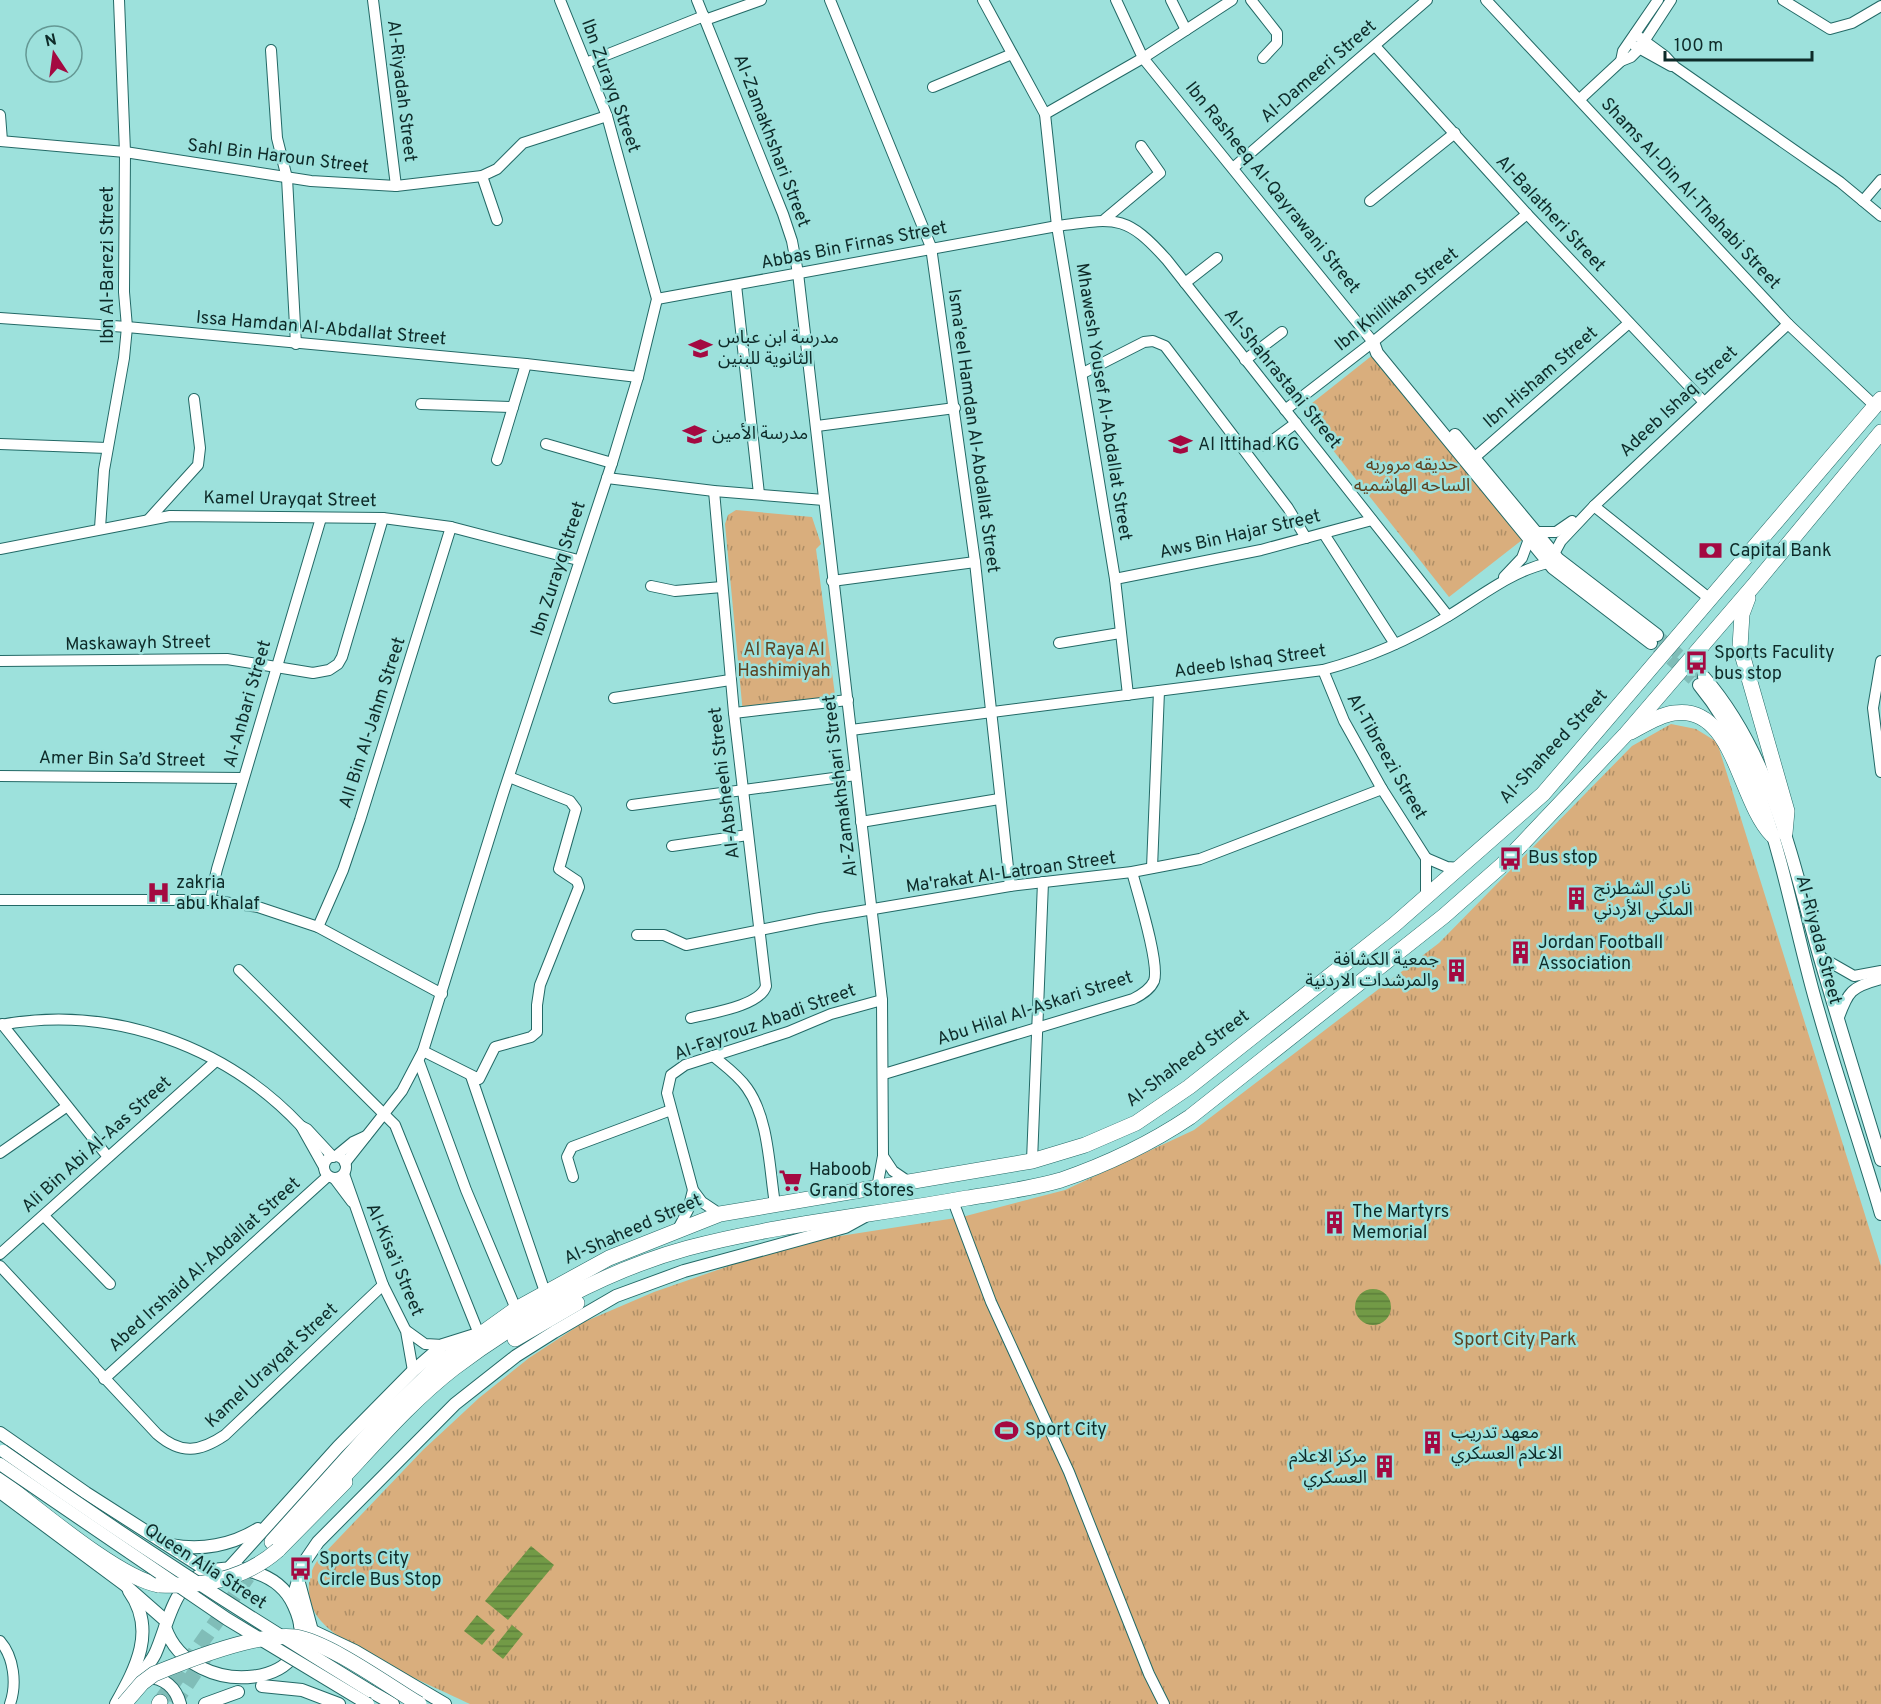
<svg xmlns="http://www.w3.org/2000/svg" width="1881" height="1704" viewBox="0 0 1881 1704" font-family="Overpass,'Noto Sans Arabic',sans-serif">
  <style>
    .park { fill: url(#park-tufts) }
    .water { fill: url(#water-rules) }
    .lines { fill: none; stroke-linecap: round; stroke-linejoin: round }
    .major-tunnel { stroke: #80bdb8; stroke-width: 12; stroke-dasharray: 12 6; stroke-linecap: butt }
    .highway-tunnel { stroke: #80bdb8; stroke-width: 15; stroke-dasharray: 15 8; stroke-linecap: butt }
    .minor-casing { stroke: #236966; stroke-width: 12 }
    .major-casing { stroke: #236966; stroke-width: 14 }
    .highway-casing { stroke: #236966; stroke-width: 16 }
    .minor { stroke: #fff; stroke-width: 10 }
    .major { stroke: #fff; stroke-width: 12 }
    .highway { stroke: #fff; stroke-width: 15 }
    .major-bridge-casing { stroke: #236966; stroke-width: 14; stroke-linecap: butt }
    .highway-bridge-casing { stroke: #236966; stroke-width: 16; stroke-linecap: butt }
    .major-bridge { stroke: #fff; stroke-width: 12 }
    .highway-bridge { stroke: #fff; stroke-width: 15 }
    .labels { text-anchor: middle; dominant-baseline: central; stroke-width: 5; stroke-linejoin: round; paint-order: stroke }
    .street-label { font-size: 18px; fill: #0e2b29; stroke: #9de1dc }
    .poi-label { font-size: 18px; fill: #0e2b29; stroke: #9de1dc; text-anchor: start }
    .park-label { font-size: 18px; fill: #5d4221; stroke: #9de1dc }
  </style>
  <defs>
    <pattern id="park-tufts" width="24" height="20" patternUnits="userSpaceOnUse" patternTransform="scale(1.5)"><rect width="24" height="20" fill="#d9ae7d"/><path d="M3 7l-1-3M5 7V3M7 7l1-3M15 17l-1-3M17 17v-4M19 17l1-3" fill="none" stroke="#ae8e66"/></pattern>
    <pattern id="water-rules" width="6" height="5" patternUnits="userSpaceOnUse" patternTransform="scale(1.5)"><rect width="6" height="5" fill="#729a46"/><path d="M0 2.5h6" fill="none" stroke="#5c7e3a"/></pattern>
  </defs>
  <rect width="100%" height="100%" fill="#9de1dc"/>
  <!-- park -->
  <g class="park">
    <polygon points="1374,354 1522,540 1449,597 1302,411"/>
    <polygon points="736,510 812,517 821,544 816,549 836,703 743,714 725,524 728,515"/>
    <path d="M1671,724L1696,729L1717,742L1881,1266V1704H470C431,1685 347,1651 321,1621C306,1604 305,1579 317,1561L423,1450L479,1398L529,1358L584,1322L654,1292L795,1243L962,1217L1065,1190L1194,1130L1439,943L1632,746Z"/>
  </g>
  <!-- water -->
  <g class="water">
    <circle cx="1373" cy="1307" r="18"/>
    <polygon points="531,1546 554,1565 508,1620 485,1601"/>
    <polygon points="477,1615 495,1630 482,1645 464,1631"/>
    <polygon points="512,1625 523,1634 503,1659 492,1650"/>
  </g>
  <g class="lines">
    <!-- major-tunnel -->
    <g class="major-tunnel">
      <polyline points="1657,635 1704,677"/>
      <polyline points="1657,647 1699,685"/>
    </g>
    <!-- highway-tunnel -->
    <g class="highway-tunnel">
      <polyline points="160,1702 258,1562"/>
      <polyline points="174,1704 207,1654"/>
    </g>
    <defs>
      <g id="minor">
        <polyline points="373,0 396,186"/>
        <polyline points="697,0 783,214 792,241 798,273 882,1000 883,1156 877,1188"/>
        <polyline points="830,0 931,247 975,562 1010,886"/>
        <polyline points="983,0 1045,114 1057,226 1115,579 1128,695"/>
        <polyline points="1116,0 1143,58 1373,342"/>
        <polyline points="1171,0 1186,30"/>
        <polyline points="1251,0 1277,33 1277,43 1263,58"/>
        <polyline points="1486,0 1788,324 1875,406"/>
        <polyline points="1783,0 1830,29 1852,23 1881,6"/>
        <polyline points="705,20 761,0"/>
        <polyline points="1635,34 1665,56 1675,67 1840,182 1881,216"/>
        <polyline points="1375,46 1527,214 1703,401"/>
        <polyline points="1635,46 1671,66"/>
        <polyline points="271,50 277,138 287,178 296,344"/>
        <polyline points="1621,61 1623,51 1658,0"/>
        <polyline points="586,63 704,16"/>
        <polyline points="933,87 1012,54"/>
        <polyline points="1580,99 1621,61 1631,57 1639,49 1671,0"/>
        <polyline points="1045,114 1143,58 1232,0"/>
        <polyline points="0,115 2,141"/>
        <polyline points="0,141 125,152 311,181 396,186 482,176 497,169 523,143 607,116"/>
        <polyline points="1233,168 1427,0"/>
        <polyline points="482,176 497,220"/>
        <polyline points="1370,201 1455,133"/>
        <polyline points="1863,201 1881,180"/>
        <polyline points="1105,219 1160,173 1141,146"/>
        <polyline points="1185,283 1217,258"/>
        <polyline points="736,285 759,494"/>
        <path d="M657,299L1057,226C1116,218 1126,214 1167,260L1448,616"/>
        <polyline points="0,318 127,327 526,364 638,377"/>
        <polyline points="1245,360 1282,332"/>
        <polyline points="1083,373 1144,342 1153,341 1165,346 1288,508 1306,538"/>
        <polyline points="421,404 513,407"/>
        <polyline points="1285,410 1373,342 1527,214"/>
        <polyline points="817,426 955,408"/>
        <polyline points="0,444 107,448"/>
        <polyline points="546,444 612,463"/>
        <polyline points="1265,446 1296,423"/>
        <polyline points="1474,458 1629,323"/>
        <polyline points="497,460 526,364"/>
        <polyline points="607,478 714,491 824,500"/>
        <polyline points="1594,506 1710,599"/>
        <polyline points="149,519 198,465 200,448 194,399"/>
        <polyline points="100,528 104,470 124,358 127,327 124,292 125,152 119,0"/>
        <polyline points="1535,532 1556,532 1572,521"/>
        <polyline points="1324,534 1395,644"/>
        <polyline points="0,549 170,516 383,518 451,527 578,560"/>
        <polyline points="1554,554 1561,541 1594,506 1788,324"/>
        <polyline points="1504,577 1522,558 1529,539"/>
        <polyline points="1115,579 1261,550 1372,520"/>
        <polyline points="832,581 975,562"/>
        <polyline points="651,586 675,591 722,587"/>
        <polyline points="1059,643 1120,633"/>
        <polyline points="0,661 227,659 313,673 329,670 338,664 342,657 383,518"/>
        <polyline points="1881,661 1873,708 1881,772"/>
        <polyline points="1323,670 1344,721 1382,789 1426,858 1426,897"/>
        <polyline points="614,698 730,680"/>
        <polyline points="734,713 848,700"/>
        <path d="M851,730L1323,670C1368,658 1411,639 1450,615C1481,596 1512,571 1548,563"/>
        <polyline points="0,776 243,778"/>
        <polyline points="632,805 856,775"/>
        <polyline points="861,822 999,799"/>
        <polyline points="672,846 748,835"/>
        <polyline points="1426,858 1447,867 1460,868"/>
        <polyline points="1152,868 1159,691"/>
        <polyline points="0,900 210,900 258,907 318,927 442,994"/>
        <polyline points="210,900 217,869 321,518"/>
        <polyline points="318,927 343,870 360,820 451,527"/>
        <polyline points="637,935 664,935 686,945 820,918 1010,886 1132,872 1200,859 1382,789"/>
        <polyline points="1819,956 1854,976 1881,971"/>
        <polyline points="239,970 395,1125 479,1334"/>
        <path d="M691,1018C711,1013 760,1006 766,986L734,713L714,491"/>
        <path d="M1838,1020C1848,991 1851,987 1881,979"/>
        <polyline points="2,1024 108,1157"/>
        <path d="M0,1025C110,1004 225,1045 301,1126L307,1129L333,1157"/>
        <polyline points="423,1051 479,1079 495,1047 531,1037 537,1032 537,1005 540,985 579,887 577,881 559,869 576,809 570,801 509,777"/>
        <path d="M713,1056C725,1066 738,1075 747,1088C769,1119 769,1167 775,1204"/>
        <polyline points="419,1062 466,1190 516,1309"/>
        <path d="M884,1074L1133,999C1141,995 1150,990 1154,981C1160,964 1138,894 1132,872"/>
        <polyline points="471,1076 545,1292"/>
        <polyline points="301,1126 324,1167"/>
        <polyline points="0,1153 66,1107"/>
        <polyline points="336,1156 353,1142 366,1136"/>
        <polyline points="883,1156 893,1171 909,1182"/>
        <circle cx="335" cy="1167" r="11"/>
        <polyline points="1032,1161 1043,882"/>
        <polyline points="345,1163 402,1091 423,1051 503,794 612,463 638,377 657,299 607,116 560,0"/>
        <polyline points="344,1174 383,1285 406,1331 413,1371"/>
        <polyline points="573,1177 567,1157 572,1147 671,1110"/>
        <polyline points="334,1178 352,1202"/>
        <polyline points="953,1201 991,1302 1069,1472 1149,1674 1164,1704"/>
        <polyline points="720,1214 702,1202 693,1190 667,1093 671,1075 685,1065 788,1032 831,1014 882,1000"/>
        <polyline points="44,1216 110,1284"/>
        <polyline points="678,1229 688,1210 693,1190"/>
        <polyline points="0,1254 216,1061"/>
        <path d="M0,1266L157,1434C181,1455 200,1452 225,1435L383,1285"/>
        <polyline points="407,1331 425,1344 443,1345"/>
        <polyline points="104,1379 328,1176"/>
        <path d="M0,1641C14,1657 17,1684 10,1704"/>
      </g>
      <g id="major">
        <polyline points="1373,342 1377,353 1553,568 1651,643"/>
        <polyline points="1455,435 1558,559 1657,635"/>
        <path d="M1704,677C1771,754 1792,859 1819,955C1839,1024 1860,1092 1881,1160"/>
        <path d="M1699,685C1774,776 1786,903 1819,1013C1838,1080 1861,1146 1881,1214"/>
        <polyline points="0,1433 86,1493 208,1571"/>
        <polyline points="0,1492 125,1585 166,1621"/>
        <path d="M171,1545C201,1551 232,1545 258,1529"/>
        <polyline points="230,1567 338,1447 413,1371 443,1345 478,1334"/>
        <polyline points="299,1583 312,1631"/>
        <polyline points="292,1601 303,1564 318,1542 455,1404 516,1356 554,1332 616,1296 684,1271 845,1227 865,1216"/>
        <polyline points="300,1625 355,1651 445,1704"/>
        <path d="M147,1677C164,1677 176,1688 180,1704"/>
        <polyline points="262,1686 302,1690 339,1704"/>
        <path d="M131,1687C139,1676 149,1666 155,1654C170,1621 172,1579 214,1570C227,1568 237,1567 250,1571C269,1576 286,1587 294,1606C333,1689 191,1704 165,1627"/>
        <polyline points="370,1691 393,1704"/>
        <path d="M116,1704C136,1668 157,1630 129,1591"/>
        <polyline points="205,1704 238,1692"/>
      </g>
      <g id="highway">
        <polyline points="1748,598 1742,614 1740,647 1787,811 1785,833"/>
        <path d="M1631,732C1644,725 1659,715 1674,713C1734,704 1738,800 1772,835"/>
        <polyline points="515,1339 577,1303"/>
        <path d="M0,1480C36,1507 118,1578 159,1585"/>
        <path d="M335,1486C373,1446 410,1402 454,1368C521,1317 607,1270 688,1248C779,1224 874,1215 967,1198C998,1193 1030,1189 1061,1180C1105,1165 1151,1143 1190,1117L1444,916L1502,865L1626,734L1755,584L1881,432"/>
        <polyline points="272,1542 378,1424 443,1361 516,1309 609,1258 720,1214 1032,1161 1085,1145 1136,1123 1189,1087 1394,925 1543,794 1881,399"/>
        <polyline points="278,1550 345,1482"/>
        <polyline points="159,1704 160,1702"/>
      </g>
    </defs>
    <!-- minor casing -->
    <use href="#minor" class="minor-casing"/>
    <!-- major casing -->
    <use href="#major" class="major-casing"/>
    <!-- highway casing -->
    <use href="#highway" class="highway-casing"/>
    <!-- minor -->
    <use href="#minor" class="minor"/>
    <!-- major -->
    <use href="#major" class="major"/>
    <!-- highway -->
    <use href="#highway" class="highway"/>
    <defs>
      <g id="major-bridge">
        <path d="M3,1451C123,1536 245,1615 370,1691"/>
        <polyline points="0,1464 227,1619 368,1704"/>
      </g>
      <g id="highway-bridge">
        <path d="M159,1585C201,1587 245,1579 278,1550"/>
        <path d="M124,1704L142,1683L154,1674C188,1660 259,1632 295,1637C330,1643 387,1685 419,1704"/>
      </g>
    </defs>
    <!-- major-bridge casing -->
    <use href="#major-bridge" class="major-bridge-casing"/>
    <!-- highway-bridge casing -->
    <use href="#highway-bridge" class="highway-bridge-casing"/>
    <!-- major-bridge -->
    <use href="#major-bridge" class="major-bridge"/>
    <!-- highway-bridge -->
    <use href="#highway-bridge" class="highway-bridge"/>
  </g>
  <!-- icons -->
  <defs>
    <symbol id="school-bare" viewBox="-9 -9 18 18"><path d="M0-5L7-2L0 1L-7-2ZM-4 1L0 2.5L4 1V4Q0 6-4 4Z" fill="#a40941" stroke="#9de1dc" stroke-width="2.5" paint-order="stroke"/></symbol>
    <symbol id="bank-bare" viewBox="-9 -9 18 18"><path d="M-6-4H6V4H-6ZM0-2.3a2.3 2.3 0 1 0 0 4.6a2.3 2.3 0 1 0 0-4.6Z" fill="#a40941" stroke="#9de1dc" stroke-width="2.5" paint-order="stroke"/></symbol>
    <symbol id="bus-bare" viewBox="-9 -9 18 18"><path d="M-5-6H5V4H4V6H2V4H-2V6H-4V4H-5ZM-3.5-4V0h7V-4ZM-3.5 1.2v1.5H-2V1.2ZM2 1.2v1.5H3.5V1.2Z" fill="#a40941" stroke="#9de1dc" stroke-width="2.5" paint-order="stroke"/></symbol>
    <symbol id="hospital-bare" viewBox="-9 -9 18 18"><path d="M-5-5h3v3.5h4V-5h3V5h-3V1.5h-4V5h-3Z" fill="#a40941" stroke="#9de1dc" stroke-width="2.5" paint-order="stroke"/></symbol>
    <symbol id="building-bare" viewBox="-9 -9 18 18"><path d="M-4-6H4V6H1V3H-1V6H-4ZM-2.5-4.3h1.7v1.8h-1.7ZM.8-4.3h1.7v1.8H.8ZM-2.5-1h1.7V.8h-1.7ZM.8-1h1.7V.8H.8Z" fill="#a40941" stroke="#9de1dc" stroke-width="2.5" paint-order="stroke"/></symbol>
    <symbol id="supermarket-bare" viewBox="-9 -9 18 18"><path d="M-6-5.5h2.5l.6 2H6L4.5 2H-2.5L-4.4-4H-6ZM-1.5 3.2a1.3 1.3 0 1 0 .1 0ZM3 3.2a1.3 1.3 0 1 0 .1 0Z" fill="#a40941" stroke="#9de1dc" stroke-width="2.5" paint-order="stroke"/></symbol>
    <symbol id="stadium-bare" viewBox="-9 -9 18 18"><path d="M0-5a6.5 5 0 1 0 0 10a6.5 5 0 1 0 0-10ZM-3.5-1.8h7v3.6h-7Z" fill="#a40941" stroke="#9de1dc" stroke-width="2.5" paint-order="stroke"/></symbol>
  </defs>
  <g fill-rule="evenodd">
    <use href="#school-bare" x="684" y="332" width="33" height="33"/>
    <use href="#school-bare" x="678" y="418" width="33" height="33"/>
    <use href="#school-bare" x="1164" y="428" width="33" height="33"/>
    <use href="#bank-bare" x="1694" y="534" width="33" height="33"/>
    <use href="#bus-bare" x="1680" y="646" width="33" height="33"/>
    <use href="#bus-bare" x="1494" y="842" width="33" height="33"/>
    <use href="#hospital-bare" x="142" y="876" width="33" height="33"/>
    <use href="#building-bare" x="1560" y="882" width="33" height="33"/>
    <use href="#building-bare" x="1504" y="936" width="33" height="33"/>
    <use href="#building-bare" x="1440" y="954" width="33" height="33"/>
    <use href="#supermarket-bare" x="774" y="1164" width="33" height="33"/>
    <use href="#building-bare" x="1318" y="1206" width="33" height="33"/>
    <use href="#stadium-bare" x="990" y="1414" width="33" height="33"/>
    <use href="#building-bare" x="1416" y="1426" width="33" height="33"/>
    <use href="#building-bare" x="1368" y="1450" width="33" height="33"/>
    <use href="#bus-bare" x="284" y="1552" width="33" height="33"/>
  </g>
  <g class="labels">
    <!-- street labels -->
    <g class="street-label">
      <text transform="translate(1319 72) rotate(-41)">Al-Dameeri Street</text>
      <text transform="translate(610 86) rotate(70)">Ibn Zurayq Street</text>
      <text transform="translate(401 91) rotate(83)">Al-Riyadah Street</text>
      <text transform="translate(771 141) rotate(69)">Al-Zamakhshari Street</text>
      <text transform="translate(278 157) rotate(7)">Sahl Bin Haroun Street</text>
      <text transform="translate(1272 188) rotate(51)">Ibn Rasheeq Al-Qayrawani Street</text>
      <text transform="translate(1690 194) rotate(47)">Shams Al-Din Al-Thahabi Street</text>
      <text transform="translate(1550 214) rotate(47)">Al-Balatheri Street</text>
      <text transform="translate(854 246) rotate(-11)">Abbas Bin Firnas Street</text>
      <text transform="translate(108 265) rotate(-90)">Ibn Al-Barezi Street</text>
      <text transform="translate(1397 300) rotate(-39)">Ibn Khillikan Street</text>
      <text transform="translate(321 329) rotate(5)">Issa Hamdan Al-Abdallat Street</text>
      <text transform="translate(1541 378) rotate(-41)">Ibn Hisham Street</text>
      <text transform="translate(1282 379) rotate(51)">Al-Shahrastani Street</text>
      <text transform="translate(1103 402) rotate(81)">Mhawesh Yousef Al-Abdallat Street</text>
      <text transform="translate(1679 402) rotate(-43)">Adeeb Ishaq Street</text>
      <text transform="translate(973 431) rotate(82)">Isma'eel Hamdan Al-Abdallat Street</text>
      <text transform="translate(290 500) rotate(1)">Kamel Urayqat Street</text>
      <text transform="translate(1240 535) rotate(-13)">Aws Bin Hajar Street</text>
      <text transform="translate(559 569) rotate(-72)">Ibn Zurayq Street</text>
      <text transform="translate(138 644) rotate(-1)">Maskawayh Street</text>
      <text transform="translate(1250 662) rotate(-8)">Adeeb Ishaq Street</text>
      <text transform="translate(248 704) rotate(-74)">Al-Anbari Street</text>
      <text transform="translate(373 723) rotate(-72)">AlI Bin Al-Jahm Street</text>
      <text transform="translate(1554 747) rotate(-47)">Al-Shaheed Street</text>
      <text transform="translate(1386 757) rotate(60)">Al-Tibreezi Street</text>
      <text transform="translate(122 760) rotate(1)">Amer Bin Sa’d Street</text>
      <text transform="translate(725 783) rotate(-97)">Al-Absheehi Street</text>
      <text transform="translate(841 786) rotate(-97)">Al-Zamakhshari Street</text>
      <text transform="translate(1011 873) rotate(-8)">Ma'rakat Al-Latroan Street</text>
      <text transform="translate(1818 940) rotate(75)">Al-Riyada Street</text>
      <text transform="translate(1035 1009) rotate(-18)">Abu Hilal Al-Askari Street</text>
      <text transform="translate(765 1023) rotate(-20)">Al-Fayrouz Abadi Street</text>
      <text transform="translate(1188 1059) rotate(-37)">Al-Shaheed Street</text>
      <text transform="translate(97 1145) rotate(-42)">Ali Bin Abi Al-Aas Street</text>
      <text transform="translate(633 1230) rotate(-24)">Al-Shaheed Street</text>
      <text transform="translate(394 1260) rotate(67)">Al-Kisa’i Street</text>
      <text transform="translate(205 1265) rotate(-42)">Abed Irshaid Al-Abdallat Street</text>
      <text transform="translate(272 1366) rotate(-43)">Kamel Urayqat Street</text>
      <text transform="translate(205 1567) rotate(33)">Queen Alia Street</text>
    </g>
    <!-- poi labels -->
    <g class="poi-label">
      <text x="718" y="338">مدرسة ابن عباس<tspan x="718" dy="21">الثانوية للبنين</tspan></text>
      <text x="712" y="434">مدرسة الأمين</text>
      <text x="1198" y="445">Al Ittihad KG</text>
      <text x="1729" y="551">Capital Bank</text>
      <text x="1714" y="653">Sports Faculity<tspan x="1714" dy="21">bus stop</tspan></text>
      <text x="1528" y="858">Bus stop</text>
      <text x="176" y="883">zakria<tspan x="176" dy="21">abu khalaf</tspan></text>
      <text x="1594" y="889">نادي الشطرنج<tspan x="1594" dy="21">الملكي الأردني</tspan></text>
      <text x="1538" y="943">Jordan Football<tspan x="1538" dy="21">Association</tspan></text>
      <text x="1439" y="960" text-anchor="end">جمعية الكشافة<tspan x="1439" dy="21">والمرشدات الاردنية</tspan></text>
      <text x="809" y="1170">Haboob<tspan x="809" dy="21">Grand Stores</tspan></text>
      <text x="1352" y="1212">The Martyrs<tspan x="1352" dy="21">Memorial</tspan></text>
      <text x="1025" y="1430">Sport City</text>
      <text x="1451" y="1433">معهد تدريب<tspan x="1451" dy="21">الاعلام العسكري</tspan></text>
      <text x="1367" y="1457" text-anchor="end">مركز الاعلام<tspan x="1367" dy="21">العسكري</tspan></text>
      <text x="319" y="1559">Sports City<tspan x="319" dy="21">Circle Bus Stop</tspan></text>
    </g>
    <!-- park labels -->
    <g class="park-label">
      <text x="1412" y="465">حديقه مروريه<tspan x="1412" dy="21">الساحه الهاشميه</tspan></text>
      <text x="784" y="650">Al Raya Al<tspan x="784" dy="21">Hashimiyah</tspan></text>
      <text x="1515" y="1340">Sport City Park</text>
    </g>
  </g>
  <!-- north arrow -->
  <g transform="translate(54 54) rotate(347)"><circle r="28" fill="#9de1dc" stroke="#649894" stroke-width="1.5"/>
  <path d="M0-4.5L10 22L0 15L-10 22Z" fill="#a40941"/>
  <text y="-9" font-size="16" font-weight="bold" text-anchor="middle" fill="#0e2b29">N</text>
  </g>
  <!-- scale -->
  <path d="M1665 51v9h147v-9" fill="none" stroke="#0e2b29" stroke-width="3"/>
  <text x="1674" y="51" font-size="18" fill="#0e2b29" stroke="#9de1dc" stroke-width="4.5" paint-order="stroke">100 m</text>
</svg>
